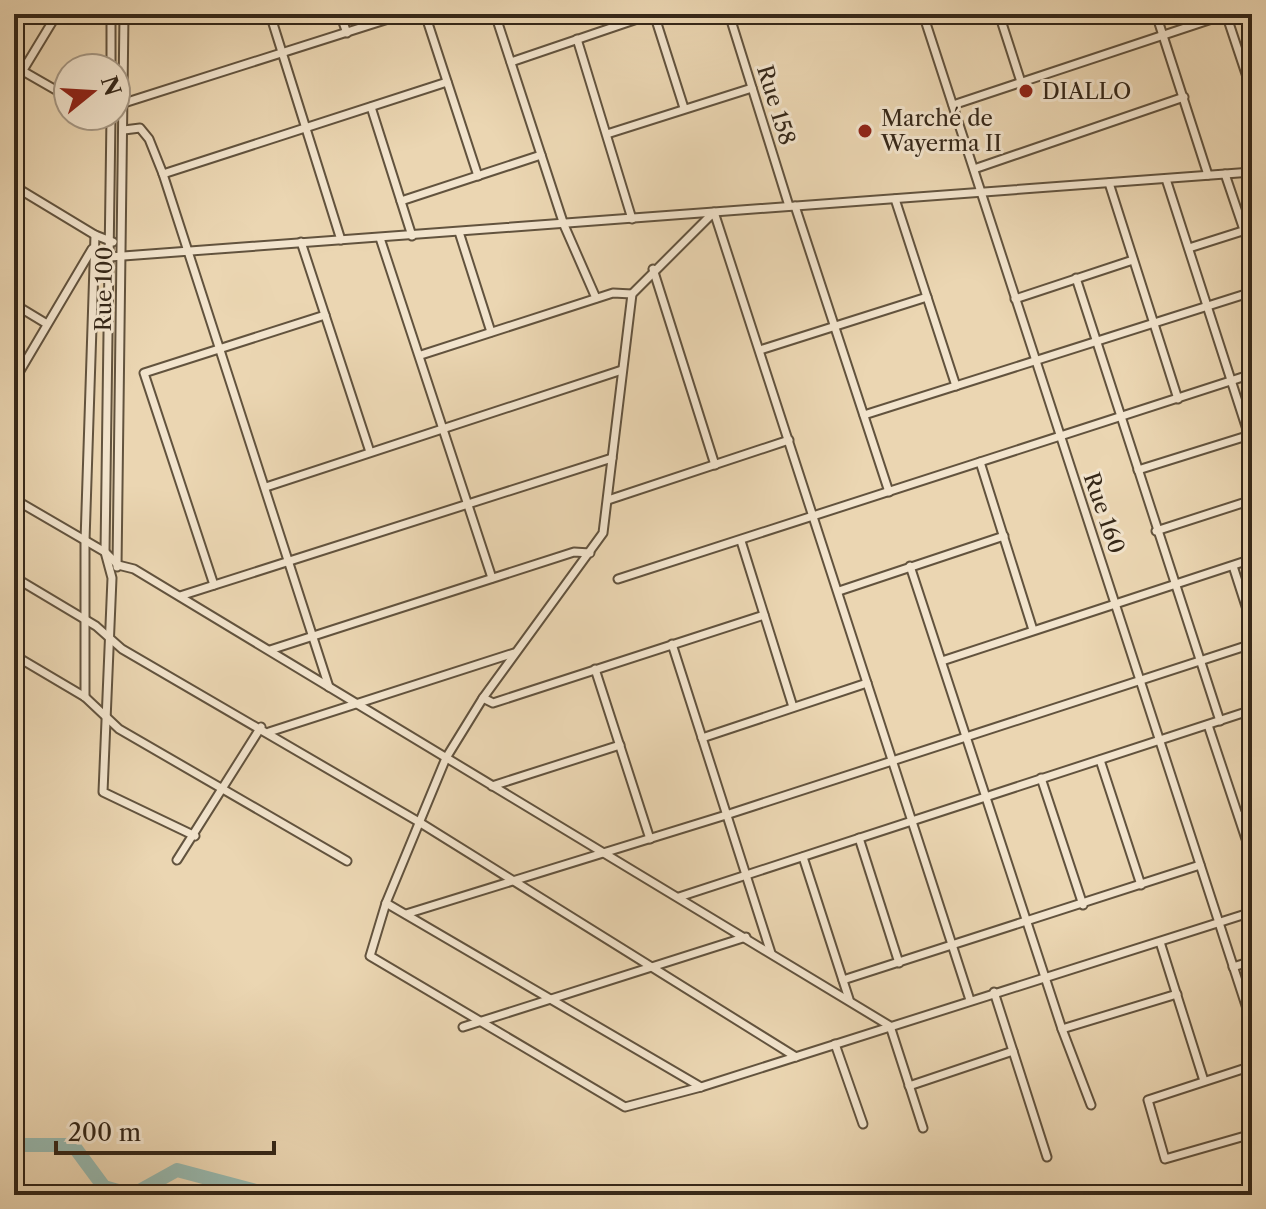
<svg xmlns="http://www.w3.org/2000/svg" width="1266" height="1209" viewBox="0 0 1266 1209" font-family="'Libre Caslon Text',serif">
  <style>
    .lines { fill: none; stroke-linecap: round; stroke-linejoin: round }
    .river { stroke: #98b9af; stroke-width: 14 }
    .minor-casing { stroke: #62533e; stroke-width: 11 }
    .minor { stroke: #f2e4cd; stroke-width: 7 }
    .poi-dot { fill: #8f2418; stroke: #f2e4cd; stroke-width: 3 }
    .labels { text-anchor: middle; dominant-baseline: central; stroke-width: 6; stroke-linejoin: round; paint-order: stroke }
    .poi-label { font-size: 22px; fill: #352718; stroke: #f2e4cd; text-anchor: start }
    .street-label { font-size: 22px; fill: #352718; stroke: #f2e4cd }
  </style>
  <rect width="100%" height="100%" fill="#ebd6b2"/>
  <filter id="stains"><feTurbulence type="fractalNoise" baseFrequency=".0025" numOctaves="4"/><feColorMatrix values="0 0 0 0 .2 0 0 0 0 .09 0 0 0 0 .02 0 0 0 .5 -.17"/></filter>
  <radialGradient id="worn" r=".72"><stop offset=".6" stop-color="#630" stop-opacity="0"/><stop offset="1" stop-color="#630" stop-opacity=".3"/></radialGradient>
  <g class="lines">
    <!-- river -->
    <polyline class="river" points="14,1141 24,1145 73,1145 104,1187 132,1195 177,1170 271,1195"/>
    <defs>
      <g id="minor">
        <polyline points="270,14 341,240"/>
        <polyline points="340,14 347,33"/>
        <polyline points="425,14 478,176"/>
        <polyline points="495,14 564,225 596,298"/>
        <polyline points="654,14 684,108"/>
        <polyline points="729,14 789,206"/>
        <polyline points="923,14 1252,1024"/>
        <polyline points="999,14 1021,82"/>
        <polyline points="1156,14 1208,175"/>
        <polyline points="1226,14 1252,92"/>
        <polyline points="111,20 151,14"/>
        <polyline points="577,39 632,219"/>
        <polyline points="511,62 652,14"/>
        <polyline points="14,66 68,97"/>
        <polyline points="111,68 111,14"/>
        <polyline points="14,85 57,14"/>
        <polyline points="124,103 404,14"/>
        <polyline points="953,105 1227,14"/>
        <polyline points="371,107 412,236"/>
        <polyline points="111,116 105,552 112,578 103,792 195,836"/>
        <polyline points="124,130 140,128 149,139 163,174 329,687"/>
        <polyline points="607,134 752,88"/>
        <polyline points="974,169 1184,97"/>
        <polyline points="163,174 447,82"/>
        <polyline points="1225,174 1244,230"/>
        <polyline points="1166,179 1252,445"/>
        <polyline points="1109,183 1178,399"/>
        <polyline points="14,186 95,235 113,242"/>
        <polyline points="895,199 956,386"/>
        <polyline points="401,201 541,155"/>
        <polyline points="795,206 889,492"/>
        <polyline points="459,232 491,332"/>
        <polyline points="380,238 492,578"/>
        <polyline points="301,242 370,452"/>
        <polyline points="1189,248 1252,228"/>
        <polyline points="110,257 1252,172"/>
        <polyline points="653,269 715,465"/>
        <polyline points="1076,278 1220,721"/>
        <polyline points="1015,299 1133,260"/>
        <polyline points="14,304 47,324"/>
        <polyline points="760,350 927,297"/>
        <polyline points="421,355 613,293 632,294"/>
        <polyline points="14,381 92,249"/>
        <polyline points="864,415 1252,292"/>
        <polyline points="980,462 1033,630"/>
        <polyline points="1138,470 1250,435"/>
        <polyline points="266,487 622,370"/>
        <polyline points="14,499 105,552 118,565 134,569 890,1026 923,1128"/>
        <polyline points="608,500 789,440"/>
        <polyline points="1156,531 1252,500"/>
        <polyline points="741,541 793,707"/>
        <polyline points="910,566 1062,1029 1091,1105"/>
        <polyline points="1233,566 1252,625"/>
        <polyline points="117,567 124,14"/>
        <polyline points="14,577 96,626 122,649 419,822 796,1057"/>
        <polyline points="618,579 1252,374"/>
        <polyline points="214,585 144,373 325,315"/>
        <polyline points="839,591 1004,536"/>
        <polyline points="180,596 612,458"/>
        <polyline points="672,644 771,953"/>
        <polyline points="270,650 574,552 590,553"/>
        <polyline points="14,655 85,697 119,729 347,861"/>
        <polyline points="942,661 1252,559"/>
        <polyline points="595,669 650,839"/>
        <polyline points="85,697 85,541 95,235"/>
        <polyline points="483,698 493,703 764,615"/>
        <polyline points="1208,725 1252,857"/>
        <polyline points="269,732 514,653"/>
        <polyline points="702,738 867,683"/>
        <polyline points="1100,760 1141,885"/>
        <polyline points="1041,778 1083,905"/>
        <polyline points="492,786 620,745"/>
        <polyline points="1239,816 1252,812"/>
        <polyline points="859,838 899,963"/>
        <polyline points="803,857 849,999"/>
        <polyline points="177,860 261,727"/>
        <polyline points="679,897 1252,710"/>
        <polyline points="386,903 701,1087"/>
        <polyline points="406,914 726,815 1252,644"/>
        <polyline points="1160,942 1204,1081"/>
        <polyline points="1233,967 1252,961"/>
        <polyline points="843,980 1200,865"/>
        <polyline points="994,992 1047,1157"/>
        <polyline points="970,1000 714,212 632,294 603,533 483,698 446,758 386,903 370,956 625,1107 701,1087 1252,912"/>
        <polyline points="463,1027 746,937"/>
        <polyline points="1062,1029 1177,994"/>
        <polyline points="835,1044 863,1124"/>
        <polyline points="1252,1066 1148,1100 1165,1159 1252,1134"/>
        <polyline points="909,1086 1013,1051"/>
      </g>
    </defs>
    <!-- minor casing -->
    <use href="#minor" class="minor-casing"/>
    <!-- minor -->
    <use href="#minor" class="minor"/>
  </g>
  <!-- markers -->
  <g class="poi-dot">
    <circle cx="1026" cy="91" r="8"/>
    <circle cx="865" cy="131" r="8"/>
  </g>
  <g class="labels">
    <!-- poi labels -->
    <g class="poi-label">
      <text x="1042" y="91">DIALLO</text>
      <text x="881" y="118">Marché de<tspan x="881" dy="25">Wayerma II</tspan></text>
    </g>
    <!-- street labels -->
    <g class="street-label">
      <text transform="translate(776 105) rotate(73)">Rue 158</text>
      <text transform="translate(104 289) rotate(-89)">Rue 100</text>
      <text transform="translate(1104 513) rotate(71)">Rue 160</text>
    </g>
  </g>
  <!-- margin -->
  <rect width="1266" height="1209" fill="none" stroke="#ebd6b2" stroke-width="48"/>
  <rect x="16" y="16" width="1234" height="1177" fill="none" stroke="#352718" stroke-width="4"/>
  <rect x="24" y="24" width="1218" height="1161" fill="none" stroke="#352718" stroke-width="2"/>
  <!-- north arrow -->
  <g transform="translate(92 92) rotate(72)"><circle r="38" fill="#f2e4cd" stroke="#a69885" stroke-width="2"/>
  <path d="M0-6L14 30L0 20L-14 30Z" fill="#8f2418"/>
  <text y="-12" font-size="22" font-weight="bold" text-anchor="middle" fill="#352718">N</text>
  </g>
  <!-- scale -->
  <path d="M56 1141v12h218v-12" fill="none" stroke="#352718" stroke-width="4"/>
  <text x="68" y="1141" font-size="24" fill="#352718" stroke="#f2e4cd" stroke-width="6" paint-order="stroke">200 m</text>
  <rect width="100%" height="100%" filter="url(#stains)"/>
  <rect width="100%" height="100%" fill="url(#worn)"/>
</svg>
